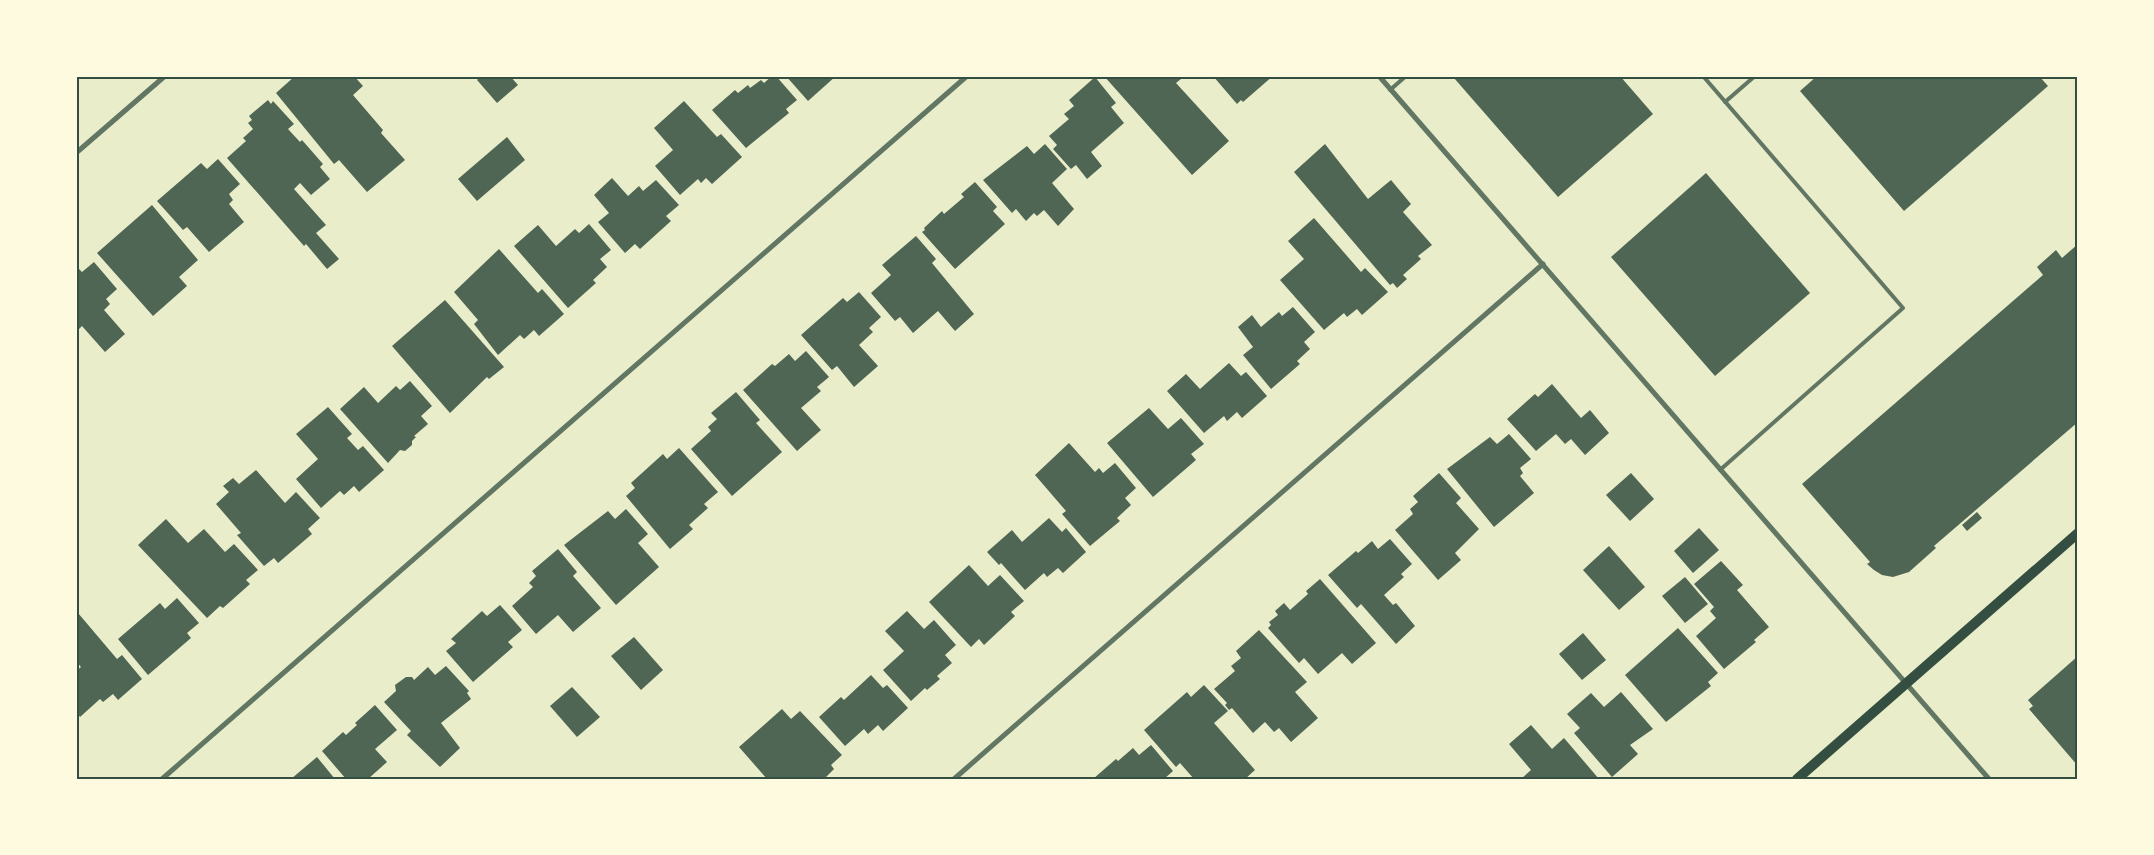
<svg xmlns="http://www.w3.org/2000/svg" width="2154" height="855" viewBox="0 0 2154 855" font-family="'Libre Baskerville',serif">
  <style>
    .building { fill: #4f6655 }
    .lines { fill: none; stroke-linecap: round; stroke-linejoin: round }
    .service { stroke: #617663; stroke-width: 4 }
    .minor { stroke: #617663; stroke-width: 5 }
    .secondary { stroke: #344e41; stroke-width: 10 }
    .neatline { fill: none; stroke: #344e41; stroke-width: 2 }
  </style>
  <rect width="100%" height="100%" fill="#e9edc9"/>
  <!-- building -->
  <g class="building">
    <polygon points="295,76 354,76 363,86 353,95 383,130 381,133 405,160 367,192 339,160 334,164 276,93"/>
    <polygon points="481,76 510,76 518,85 497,103 477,80"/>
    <polygon points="772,76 776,76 797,100 786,109 789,113 746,148 712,110 735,90 738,93 748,85 750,88 761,80 764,83"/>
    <polygon points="786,76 836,76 808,101"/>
    <polygon points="1104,76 1178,76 1181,79 1176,83 1229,141 1192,175"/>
    <polygon points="1213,76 1273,76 1243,102 1241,100 1237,104"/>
    <polygon points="1456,76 1620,76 1653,114 1558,197 1454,78"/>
    <polygon points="1817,76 2039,76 2048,86 1904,211 1800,91"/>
    <polygon points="1095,77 1116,103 1111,107 1124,123 1091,152 1102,166 1087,179 1076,165 1071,169 1053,149 1057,145 1049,136 1069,119 1064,114 1074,106 1069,100"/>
    <polygon points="268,100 271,104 273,101 294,124 288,129 300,142 302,140 323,164 320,167 330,179 311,195 300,183 294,189 326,225 316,233 339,259 327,269 306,244 304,246 227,158 246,141 243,138 253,129 248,123 252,120 249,116"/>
    <polygon points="684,101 717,137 721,134 742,157 712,184 706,178 701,183 698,179 680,195 655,166 673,150 654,128"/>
    <polygon points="507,137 525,160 477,201 458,179"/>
    <polygon points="1045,144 1067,169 1052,183 1074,209 1058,226 1044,210 1037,216 1034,213 1026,221 1016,209 1012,213 983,180 1027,146 1034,154"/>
    <polygon points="1325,144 1368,199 1391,180 1411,204 1403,212 1432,245 1418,256 1421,259 1403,275 1407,279 1397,288 1393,283 1390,285 1294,172"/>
    <polygon points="218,159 240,184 229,194 233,200 229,204 244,222 209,252 187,227 183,230 157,201 201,163 207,169"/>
    <polygon points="1706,173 1810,293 1715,376 1611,257"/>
    <polygon points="612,178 628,196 639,186 643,191 656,180 679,205 666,216 671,221 640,249 635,244 625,253 598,222 609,213 594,195"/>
    <polygon points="975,182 997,207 993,211 1005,224 955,269 922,232 925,230 924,228 942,211 944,214 964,197 961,194"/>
    <polygon points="152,205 198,260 179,277 187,286 153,316 97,253"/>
    <polygon points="1314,218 1361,272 1365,268 1388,292 1362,315 1357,309 1347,317 1344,313 1324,330 1280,280 1304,259 1288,241"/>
    <polygon points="589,224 611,250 600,259 607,267 593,280 596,283 568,308 514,246 538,225 556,246 575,229 579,233"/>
    <polygon points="916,236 936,259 932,263 974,314 955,331 938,311 913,333 900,317 895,321 871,293 891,275 882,265"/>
    <polygon points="2078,244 2078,422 1934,546 1936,548 1909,572 1893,577 1882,575 1874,570 1867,564 1870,562 1802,484 2043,275 2037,267 2056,250 2062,258"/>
    <polygon points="499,249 538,293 542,289 564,314 539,336 534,330 524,339 520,335 498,355 474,324 478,320 454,292"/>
    <polygon points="94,262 117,289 106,299 110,304 104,310 125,334 105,352 82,326 76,332 76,271 79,269 82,272"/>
    <polygon points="859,292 881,317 869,328 873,332 859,345 878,366 854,387 837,366 832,370 801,335 843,298 847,302"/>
    <polygon points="445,300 504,367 489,379 487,377 450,413 392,346"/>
    <polygon points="1293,307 1315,332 1304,342 1310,349 1297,361 1300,364 1271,389 1243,355 1253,347 1238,327 1252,315 1261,327 1279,312 1282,316"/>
    <polygon points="806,351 829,377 817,387 821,391 801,408 821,430 797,451 743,390 772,364 775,366 789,354 795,361"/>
    <polygon points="1229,363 1241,376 1246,372 1267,396 1242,418 1237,412 1227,421 1224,416 1204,433 1167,391 1186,374 1200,389"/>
    <polygon points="410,381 432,406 421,416 428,424 414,436 416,437 412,441 412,445 405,451 400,450 388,463 340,409 364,387 378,403 396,386 400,390"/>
    <polygon points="1552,384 1581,418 1590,410 1609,433 1585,455 1571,439 1565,444 1556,434 1536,451 1507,419 1535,394 1538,397"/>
    <polygon points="736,392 760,420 756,423 782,452 732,496 691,449 711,431 708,427 717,419 711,413"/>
    <polygon points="328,407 352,434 347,438 358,450 363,446 384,470 359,492 354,486 344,495 340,491 321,508 296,479 318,459 296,434"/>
    <polygon points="1149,408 1168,429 1181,418 1204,444 1191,454 1196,460 1153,497 1107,443"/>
    <polygon points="1509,434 1531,459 1520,468 1523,473 1520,476 1534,493 1494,527 1447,469 1490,437 1497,444"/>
    <polygon points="1069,443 1095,472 1099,468 1103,473 1115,463 1136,488 1125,498 1131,505 1117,518 1120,521 1090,546 1062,514 1066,511 1035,475"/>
    <polygon points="679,448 718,492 704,504 708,508 689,525 693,529 670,549 626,496 635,488 631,483 663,454 667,459"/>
    <polygon points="256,470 285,503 296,492 320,518 308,529 312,534 278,563 274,558 264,566 237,535 241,533 216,504 229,492 223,486 233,478 239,484"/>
    <polygon points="1439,473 1461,498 1456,503 1479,529 1455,553 1461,560 1438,580 1395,530 1413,514 1410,509 1418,502 1413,496"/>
    <polygon points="1631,473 1654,499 1630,521 1606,495"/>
    <polygon points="626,509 648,534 638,543 659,567 616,605 564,545 608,511 615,519"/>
    <polygon points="1977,512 1982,518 1967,531 1962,525"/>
    <polygon points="1049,518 1062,532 1066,528 1086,552 1063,573 1058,568 1047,577 1044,573 1025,590 1001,563 999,565 987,552 1012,530 1022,542"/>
    <polygon points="166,519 188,543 204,529 225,552 234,544 258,570 246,580 250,584 223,608 220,606 207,618 138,545"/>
    <polygon points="1699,528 1719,550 1693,573 1674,551"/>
    <polygon points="1390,539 1412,564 1401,574 1404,577 1384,595 1393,605 1396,603 1415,626 1396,644 1361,604 1357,608 1328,575 1356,551 1358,553 1372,541 1378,549"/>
    <polygon points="1609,546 1645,587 1619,610 1583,570"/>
    <polygon points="558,549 577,572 573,576 601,608 573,632 558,615 536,634 512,606 533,587 529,583 536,576 532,571"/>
    <polygon points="1721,561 1743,585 1737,590 1769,627 1754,640 1756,642 1724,669 1696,636 1716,618 1710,611 1714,607 1694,584"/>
    <polygon points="969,565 988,586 1000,575 1024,601 1011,612 1015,616 984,645 979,639 971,647 929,602"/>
    <polygon points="1685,577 1708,604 1685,623 1662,596"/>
    <polygon points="1320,579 1376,643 1352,664 1342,653 1318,674 1304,658 1299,663 1268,628 1271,625 1269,622 1278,615 1275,611 1284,603 1290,610 1308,594 1306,591"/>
    <polygon points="177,598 199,623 187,633 191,638 148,675 118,639 160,603 165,609"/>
    <polygon points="500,605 522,630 508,642 513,647 473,682 446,651 456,643 451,639 482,611 487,616"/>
    <polygon points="907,611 924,629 934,620 956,645 945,655 952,663 937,676 940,679 927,690 925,688 911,701 883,670 904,651 885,631"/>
    <polygon points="78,613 117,659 122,655 142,679 118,700 113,694 103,702 100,699 80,717 76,712 76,671 81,667 76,661"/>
    <polygon points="1678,628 1718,673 1708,682 1711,686 1666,722 1625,675"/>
    <polygon points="1259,630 1307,682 1295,692 1318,718 1291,742 1279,728 1274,732 1265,722 1253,733 1232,708 1229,710 1225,705 1227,703 1214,689 1235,671 1231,666 1241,658 1236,651"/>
    <polygon points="1583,633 1606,660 1582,680 1559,654"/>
    <polygon points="634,637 663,670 641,690 611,656"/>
    <polygon points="2078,656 2078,766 2029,709 2033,706 2028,700"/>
    <polygon points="446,666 469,691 467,693 471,699 441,723 460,748 440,767 407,735 411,731 384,702 396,691 395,685 406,677 412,677 414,680 428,667 435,675"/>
    <polygon points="871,675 883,688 887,685 908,708 883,731 878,725 868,734 864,729 845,746 819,717 841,697 844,700"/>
    <polygon points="1204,685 1228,711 1214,723 1255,770 1245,779 1194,779 1180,763 1176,767 1144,730 1187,692 1191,697"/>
    <polygon points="572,687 600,717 577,737 550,706"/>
    <polygon points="1621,692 1653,729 1630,745 1638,754 1612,777 1574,733 1580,728 1567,714 1591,693 1604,707"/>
    <polygon points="375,705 397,730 375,749 387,762 368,779 346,779 322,751 343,732 346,735 357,725 355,723"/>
    <polygon points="782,709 791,719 800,711 842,755 831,765 834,769 824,779 767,779 739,747"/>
    <polygon points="1531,725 1552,749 1564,738 1599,779 1521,779 1531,770 1509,744"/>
    <polygon points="1151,745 1173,771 1164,779 1093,779 1116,759 1118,761 1133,748 1139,755"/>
    <polygon points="317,757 335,779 291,779"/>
  </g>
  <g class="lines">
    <!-- service -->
    <g class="service">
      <polyline points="1703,76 1903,308 1720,470"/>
      <polyline points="1390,90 1406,76"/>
      <polyline points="1725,102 1755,76"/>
    </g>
    <!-- minor -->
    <g class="minor">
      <polyline points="1379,76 1989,779"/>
      <polyline points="76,153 165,76"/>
      <polyline points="162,779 967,76"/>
      <polyline points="954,779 1543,264"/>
    </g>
    <!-- secondary -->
    <polyline class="secondary" points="1797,779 2078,533"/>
  </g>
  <!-- border -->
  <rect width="2154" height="855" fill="none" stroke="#fefae0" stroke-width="155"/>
  <rect x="78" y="78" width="1998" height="700" class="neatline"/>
</svg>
